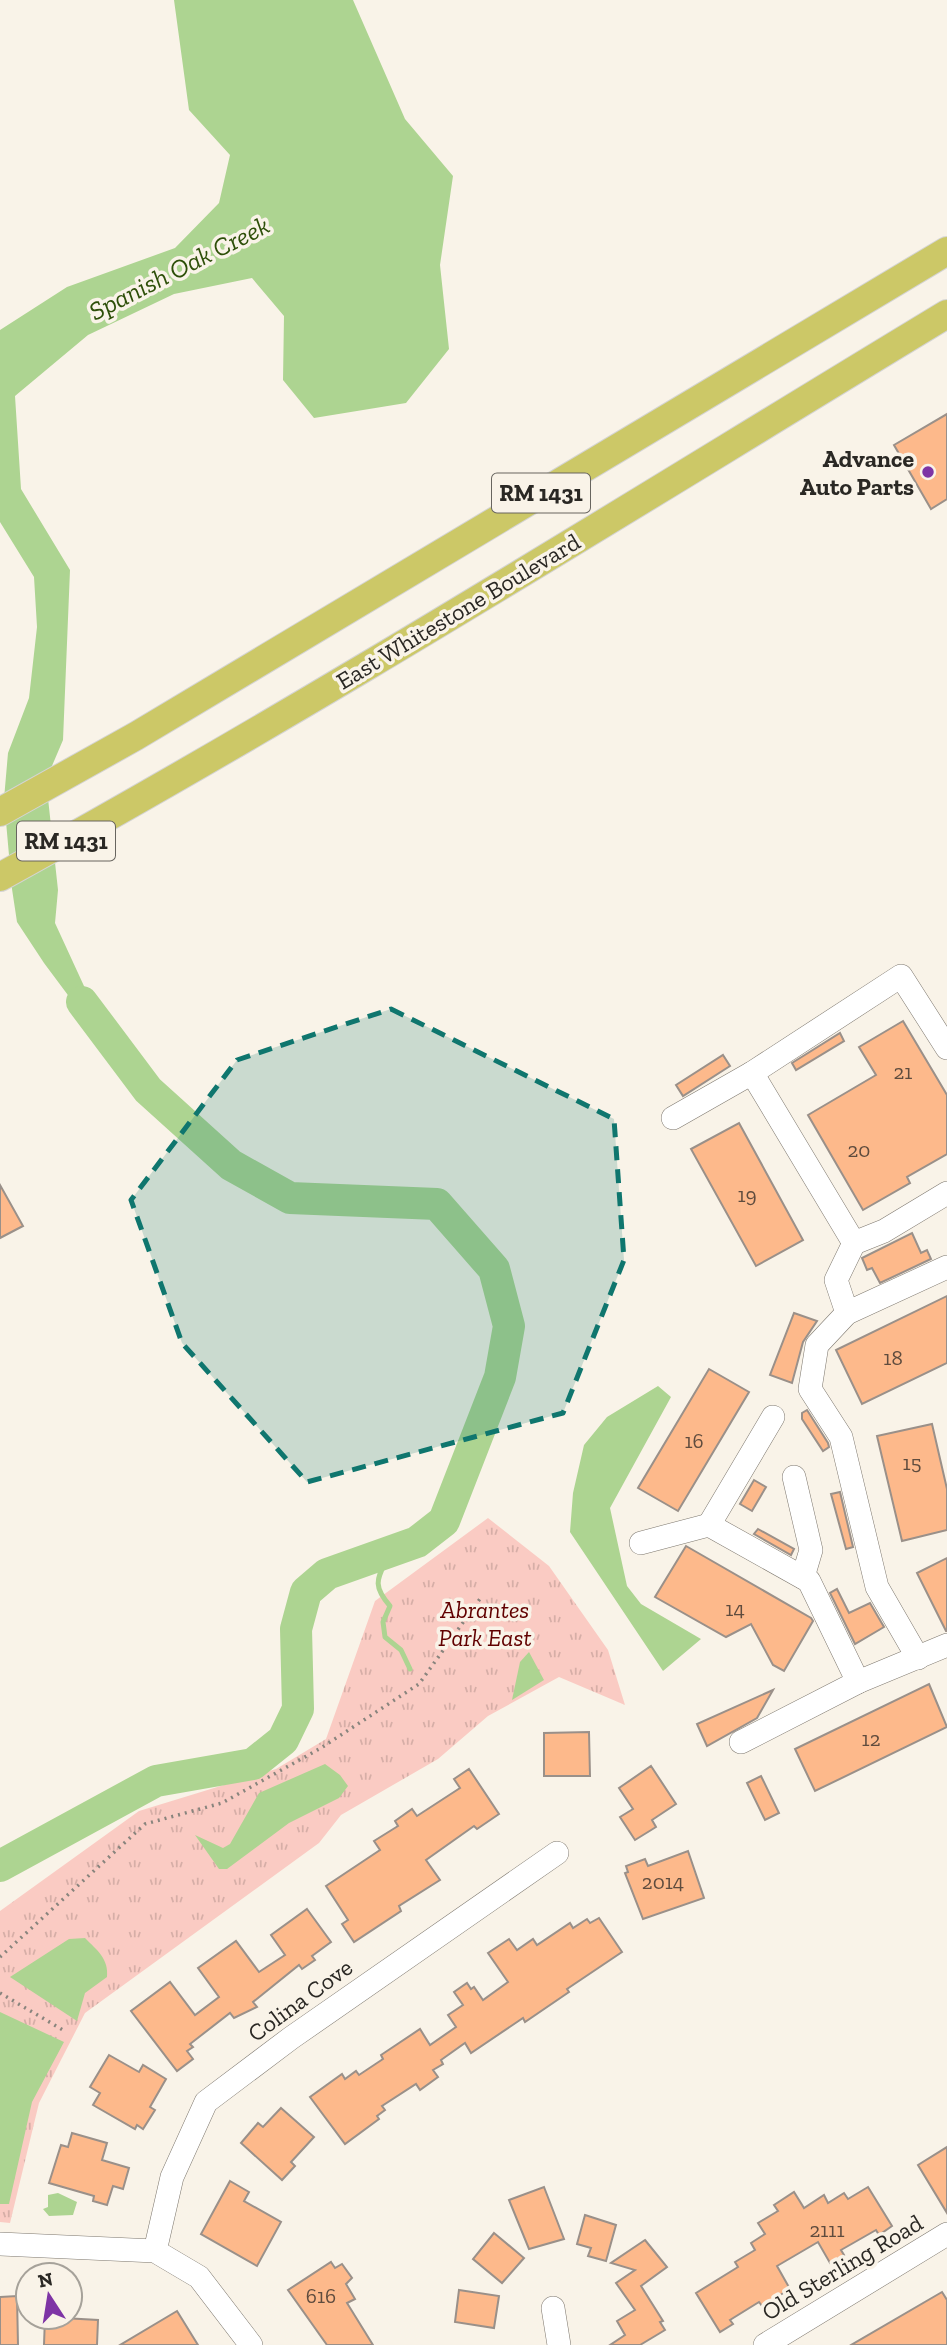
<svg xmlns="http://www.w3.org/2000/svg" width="947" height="2345" viewBox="0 0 947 2345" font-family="'Zilla Slab',serif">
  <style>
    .park { fill: url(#park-tufts) }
    .water { fill: #add491 }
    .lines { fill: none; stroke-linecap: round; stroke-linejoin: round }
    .stream { stroke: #add491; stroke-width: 5 }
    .river { stroke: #add491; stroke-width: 32 }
    .building { fill: #fdb98b; stroke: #9a9089; stroke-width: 2 }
    .minor-casing { stroke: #7e786f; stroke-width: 24 }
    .major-casing { stroke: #d4d4d3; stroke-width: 30 }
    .path { stroke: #88847d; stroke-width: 3.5; stroke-dasharray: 2 5; stroke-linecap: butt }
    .minor { stroke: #fff; stroke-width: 23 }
    .major { stroke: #ccc867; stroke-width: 28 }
    .marked { fill: #0f766e; fill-opacity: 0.2; stroke: #0f766e; stroke-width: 5; stroke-dasharray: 14 9; stroke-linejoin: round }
    .poi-dot { fill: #7e34a5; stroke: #f9f3e8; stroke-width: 2.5 }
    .labels { text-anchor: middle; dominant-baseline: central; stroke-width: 7; stroke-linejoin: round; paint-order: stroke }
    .number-label { font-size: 21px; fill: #5f4c3e }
    .shield { fill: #f9f3e8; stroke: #68655f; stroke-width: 2 }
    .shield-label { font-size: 23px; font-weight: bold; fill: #2a2824 }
    .poi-label { font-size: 24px; font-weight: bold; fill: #2a2824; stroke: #f9f3e8; text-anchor: end }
    .street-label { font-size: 24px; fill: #2a2824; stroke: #f9f3e8 }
    .park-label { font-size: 24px; font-style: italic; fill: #610000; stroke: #f9f3e8 }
    .water-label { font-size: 26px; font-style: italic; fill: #2d4f08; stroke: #f9f3e8 }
  </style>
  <defs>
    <pattern id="park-tufts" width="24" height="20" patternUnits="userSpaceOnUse" patternTransform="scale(1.75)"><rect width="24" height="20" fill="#facbc3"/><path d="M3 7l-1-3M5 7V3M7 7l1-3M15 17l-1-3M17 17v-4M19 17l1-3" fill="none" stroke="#d6aea7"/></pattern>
  </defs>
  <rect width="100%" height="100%" fill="#f9f3e8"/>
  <!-- park -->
  <polygon class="park" points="488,1518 549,1566 608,1650 625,1705 559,1677 488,1716 438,1759 341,1815 319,1843 85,2013 39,2103 10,2223 0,2222 0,1911 139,1811 276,1769 326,1739 375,1601"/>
  <!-- water -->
  <g class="water">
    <polygon points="174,0 353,0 405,119 453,176 440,265 449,349 406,403 314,418 283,380 284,316 252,278 174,294 88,335 15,396 21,489 70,570 63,740 46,780 58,890 55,923 107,1036 88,1022 44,963 17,922 12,889 4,799 8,753 29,698 37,627 34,577 0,522 0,330 67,287 175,248 219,203 230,155 189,110"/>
    <polygon points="658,1386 671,1397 610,1508 627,1586 641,1604 701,1639 663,1671 570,1532 573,1493 584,1445 607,1417"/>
    <polygon points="529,1652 544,1680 512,1700 520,1662"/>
    <polygon points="325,1764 340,1775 348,1786 339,1798 289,1823 227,1869 219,1869 195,1835 223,1848 230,1844 259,1793"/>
    <path d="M85,1938C97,1950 109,1959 107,1977L85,1993L77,2021L10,1977L69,1939Z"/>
    <polygon points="0,2012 64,2042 32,2102 9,2204 0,2204"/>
    <polygon points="58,2193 77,2202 73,2215 49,2216 43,2209 48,2207 48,2195"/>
  </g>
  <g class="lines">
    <!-- stream -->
    <path class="stream" d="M390,1552C379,1577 370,1583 390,1606L383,1622L385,1637L401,1650L410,1669"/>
    <!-- river -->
    <polyline class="river" points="0,1866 156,1781 253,1764 283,1740 298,1709 296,1629 306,1592 327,1574 417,1542 444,1521 500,1377 509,1326 494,1269 437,1204 290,1198 231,1165 148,1090 82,1002"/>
  </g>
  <!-- building -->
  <g class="building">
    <polygon points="947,414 947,499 931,509 894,445"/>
    <polygon points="903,1021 947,1095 947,1154 907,1177 910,1183 863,1210 808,1115 876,1075 859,1047"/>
    <polygon points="840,1033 844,1041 796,1070 792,1063"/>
    <polygon points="723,1055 730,1066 683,1096 676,1085"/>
    <polygon points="739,1123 803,1240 756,1266 691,1149"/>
    <polygon points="0,1185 23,1226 0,1238"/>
    <polygon points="912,1233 921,1253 927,1250 931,1259 880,1283 872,1268 867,1270 862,1258"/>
    <polygon points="947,1296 947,1363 862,1404 836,1350"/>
    <polygon points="794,1313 817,1321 803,1342 792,1383 770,1375"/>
    <polygon points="709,1369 749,1392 678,1511 638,1488"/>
    <polygon points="807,1410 828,1443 829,1447 823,1451 802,1419 802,1413"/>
    <polygon points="932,1424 947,1489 947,1530 902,1541 877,1436"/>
    <polygon points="754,1480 766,1487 752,1511 740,1504"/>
    <polygon points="840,1492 853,1547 846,1549 831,1494"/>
    <polygon points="758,1529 794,1549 791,1555 754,1534"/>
    <polygon points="686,1546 811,1618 813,1621 784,1671 773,1665 751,1624 726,1637 655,1597"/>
    <polygon points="947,1558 947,1631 946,1631 917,1573"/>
    <polygon points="837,1589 849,1613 870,1603 884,1627 855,1644 830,1593"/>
    <polygon points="929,1684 947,1727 815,1791 795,1749"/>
    <polygon points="773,1690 757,1718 707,1746 697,1724"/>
    <polygon points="589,1732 590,1776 544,1776 544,1733"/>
    <polygon points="651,1766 676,1804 652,1820 656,1827 635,1840 620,1817 633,1809 619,1788"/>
    <polygon points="469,1769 499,1814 477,1829 474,1826 426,1860 440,1880 399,1906 401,1911 354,1942 342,1924 348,1920 326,1886 380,1850 374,1841 398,1826 395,1821 412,1809 417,1816 460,1788 454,1779"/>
    <polygon points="761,1776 779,1813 765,1820 747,1783"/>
    <polygon points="688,1851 704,1898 643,1919 625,1873 628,1872 626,1866 645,1859 648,1866"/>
    <polygon points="307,1909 331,1942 312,1956 315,1960 302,1969 299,1965 253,2002 257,2007 234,2018 230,2013 190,2044 193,2047 187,2051 193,2059 177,2071 131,2011 170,1982 195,2015 219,1997 198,1968 236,1941 259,1972 285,1955 271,1935"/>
    <polygon points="599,1918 622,1952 567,1989 569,1992 525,2022 523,2018 471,2053 465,2043 441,2060 443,2064 433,2070 438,2077 420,2090 416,2084 382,2106 385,2110 377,2116 379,2119 345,2144 310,2097 342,2074 345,2079 356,2071 359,2075 383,2059 381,2055 420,2029 430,2045 456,2027 448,2015 463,2005 454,1992 467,1983 471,1989 474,1987 483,2000 508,1982 488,1953 509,1939 517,1950 533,1939 537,1945 570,1923 573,1928 587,1919 590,1923"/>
    <polygon points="109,2055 139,2072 143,2065 166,2079 150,2107 155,2110 143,2129 137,2125 135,2129 93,2105 100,2093 90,2087"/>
    <polygon points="281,2108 314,2137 291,2162 295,2166 282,2180 241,2143 258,2123 263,2127"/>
    <polygon points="72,2133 107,2143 102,2160 129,2168 123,2189 113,2186 107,2205 93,2201 94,2196 49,2183 61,2145 68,2147"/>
    <polygon points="947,2147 947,2213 918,2165"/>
    <polygon points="230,2181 249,2192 244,2201 281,2222 257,2266 201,2234"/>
    <polygon points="544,2187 564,2239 529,2249 509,2200"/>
    <polygon points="868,2187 892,2226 879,2235 876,2230 841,2250 844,2255 830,2263 818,2242 777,2266 790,2289 762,2306 759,2302 730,2320 733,2324 720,2332 696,2293 738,2267 735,2262 755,2250 751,2243 765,2234 758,2223 778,2211 774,2205 794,2192 804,2208 824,2195 828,2203 844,2193 848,2199"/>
    <polygon points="585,2215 616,2225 606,2261 588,2256 591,2248 577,2244"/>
    <polygon points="494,2233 524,2258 502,2283 473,2259"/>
    <polygon points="645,2240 667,2267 641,2286 663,2321 660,2322 665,2330 640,2345 610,2345 625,2335 617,2321 635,2310 616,2283 635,2270 611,2263"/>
    <polygon points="331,2262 335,2268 342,2264 352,2278 346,2284 355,2299 347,2303 373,2345 327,2345 288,2290"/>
    <polygon points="459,2290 499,2296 494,2328 455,2322"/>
    <polygon points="942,2292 947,2300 947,2345 851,2345"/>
    <polygon points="17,2296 18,2345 0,2345 0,2297"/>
    <polygon points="177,2311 198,2345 120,2345"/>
    <polygon points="45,2317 98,2320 97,2345 44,2345"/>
  </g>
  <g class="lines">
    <defs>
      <g id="minor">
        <polyline points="752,1073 854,1243"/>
        <polyline points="673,1118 752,1073 901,976 947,1048"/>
        <polyline points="847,1313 836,1280 854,1243 884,1231 947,1193"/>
        <polyline points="773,1417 709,1525 809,1581 858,1682"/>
        <polyline points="794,1477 811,1550 803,1577"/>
        <polyline points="641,1543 709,1525"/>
        <polyline points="918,1658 877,1587 841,1437 810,1389 817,1345 847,1313 947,1267"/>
        <polyline points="741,1742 858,1682 947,1645"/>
        <polyline points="0,2244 155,2251 199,2277 251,2345"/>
        <polyline points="155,2251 172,2177 206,2102 291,2038 557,1853"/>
        <polyline points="553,2308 559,2345"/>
        <polyline points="765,2345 947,2234"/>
      </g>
      <g id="major">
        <polyline points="0,812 136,736 947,251"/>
        <path d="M0,877C322,700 633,504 947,314"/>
      </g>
    </defs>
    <!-- minor casing -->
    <use href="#minor" class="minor-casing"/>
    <!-- major casing -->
    <use href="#major" class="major-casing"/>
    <!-- path -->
    <g class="path">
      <polyline points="0,1957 145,1824 222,1803 321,1748 419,1684 482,1596"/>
      <polyline points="0,1993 63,2030"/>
    </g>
    <!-- minor -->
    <use href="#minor" class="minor"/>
    <!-- major -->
    <use href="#major" class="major"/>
  </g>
  <!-- marked area -->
  <path class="marked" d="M391,1009L614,1119L624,1260L563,1413L307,1482L182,1343L131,1200L237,1060Z"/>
  <!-- markers -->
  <circle class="poi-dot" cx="928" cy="472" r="7"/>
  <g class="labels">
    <!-- number labels -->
    <g class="number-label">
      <text x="903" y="1071">21</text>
      <text x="859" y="1149">20</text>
      <text x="747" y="1194">19</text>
      <text x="893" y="1357">18</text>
      <text x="694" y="1440">16</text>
      <text x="912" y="1462">15</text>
      <text x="735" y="1608">14</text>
      <text x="871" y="1738">12</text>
      <text x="663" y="1881">2014</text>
      <text x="827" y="2229">2111</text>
      <text x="321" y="2295">616</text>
    </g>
    <!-- shield labels -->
    <g class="shield">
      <rect x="492" y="473.5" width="98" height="39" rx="5"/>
      <rect x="17" y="821.5" width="98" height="39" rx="5"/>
    </g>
    <g class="shield-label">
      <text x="541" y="493">RM 1431</text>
      <text x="66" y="841">RM 1431</text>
    </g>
    <!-- poi labels -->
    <g class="poi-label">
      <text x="914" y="458">Advance<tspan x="914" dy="28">Auto Parts</tspan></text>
    </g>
    <!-- street labels -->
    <g class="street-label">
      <text transform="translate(458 611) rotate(-31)">East Whitestone Boulevard</text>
      <text transform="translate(300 2000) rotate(-36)">Colina Cove</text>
      <text transform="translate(842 2267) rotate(-31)">Old Sterling Road</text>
    </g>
    <!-- park labels -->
    <g class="park-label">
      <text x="485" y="1609">Abrantes<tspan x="485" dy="28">Park East</tspan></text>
    </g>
    <!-- water labels -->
    <g class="water-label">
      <text transform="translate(179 268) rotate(-27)">Spanish Oak Creek</text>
    </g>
  </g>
  <!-- north arrow -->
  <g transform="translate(49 2296) rotate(348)"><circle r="33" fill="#f9f3e8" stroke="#a6a29a" stroke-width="2"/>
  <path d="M0-5L12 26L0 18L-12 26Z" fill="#7e34a5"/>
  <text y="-10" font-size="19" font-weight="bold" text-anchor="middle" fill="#2a2824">N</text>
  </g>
</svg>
